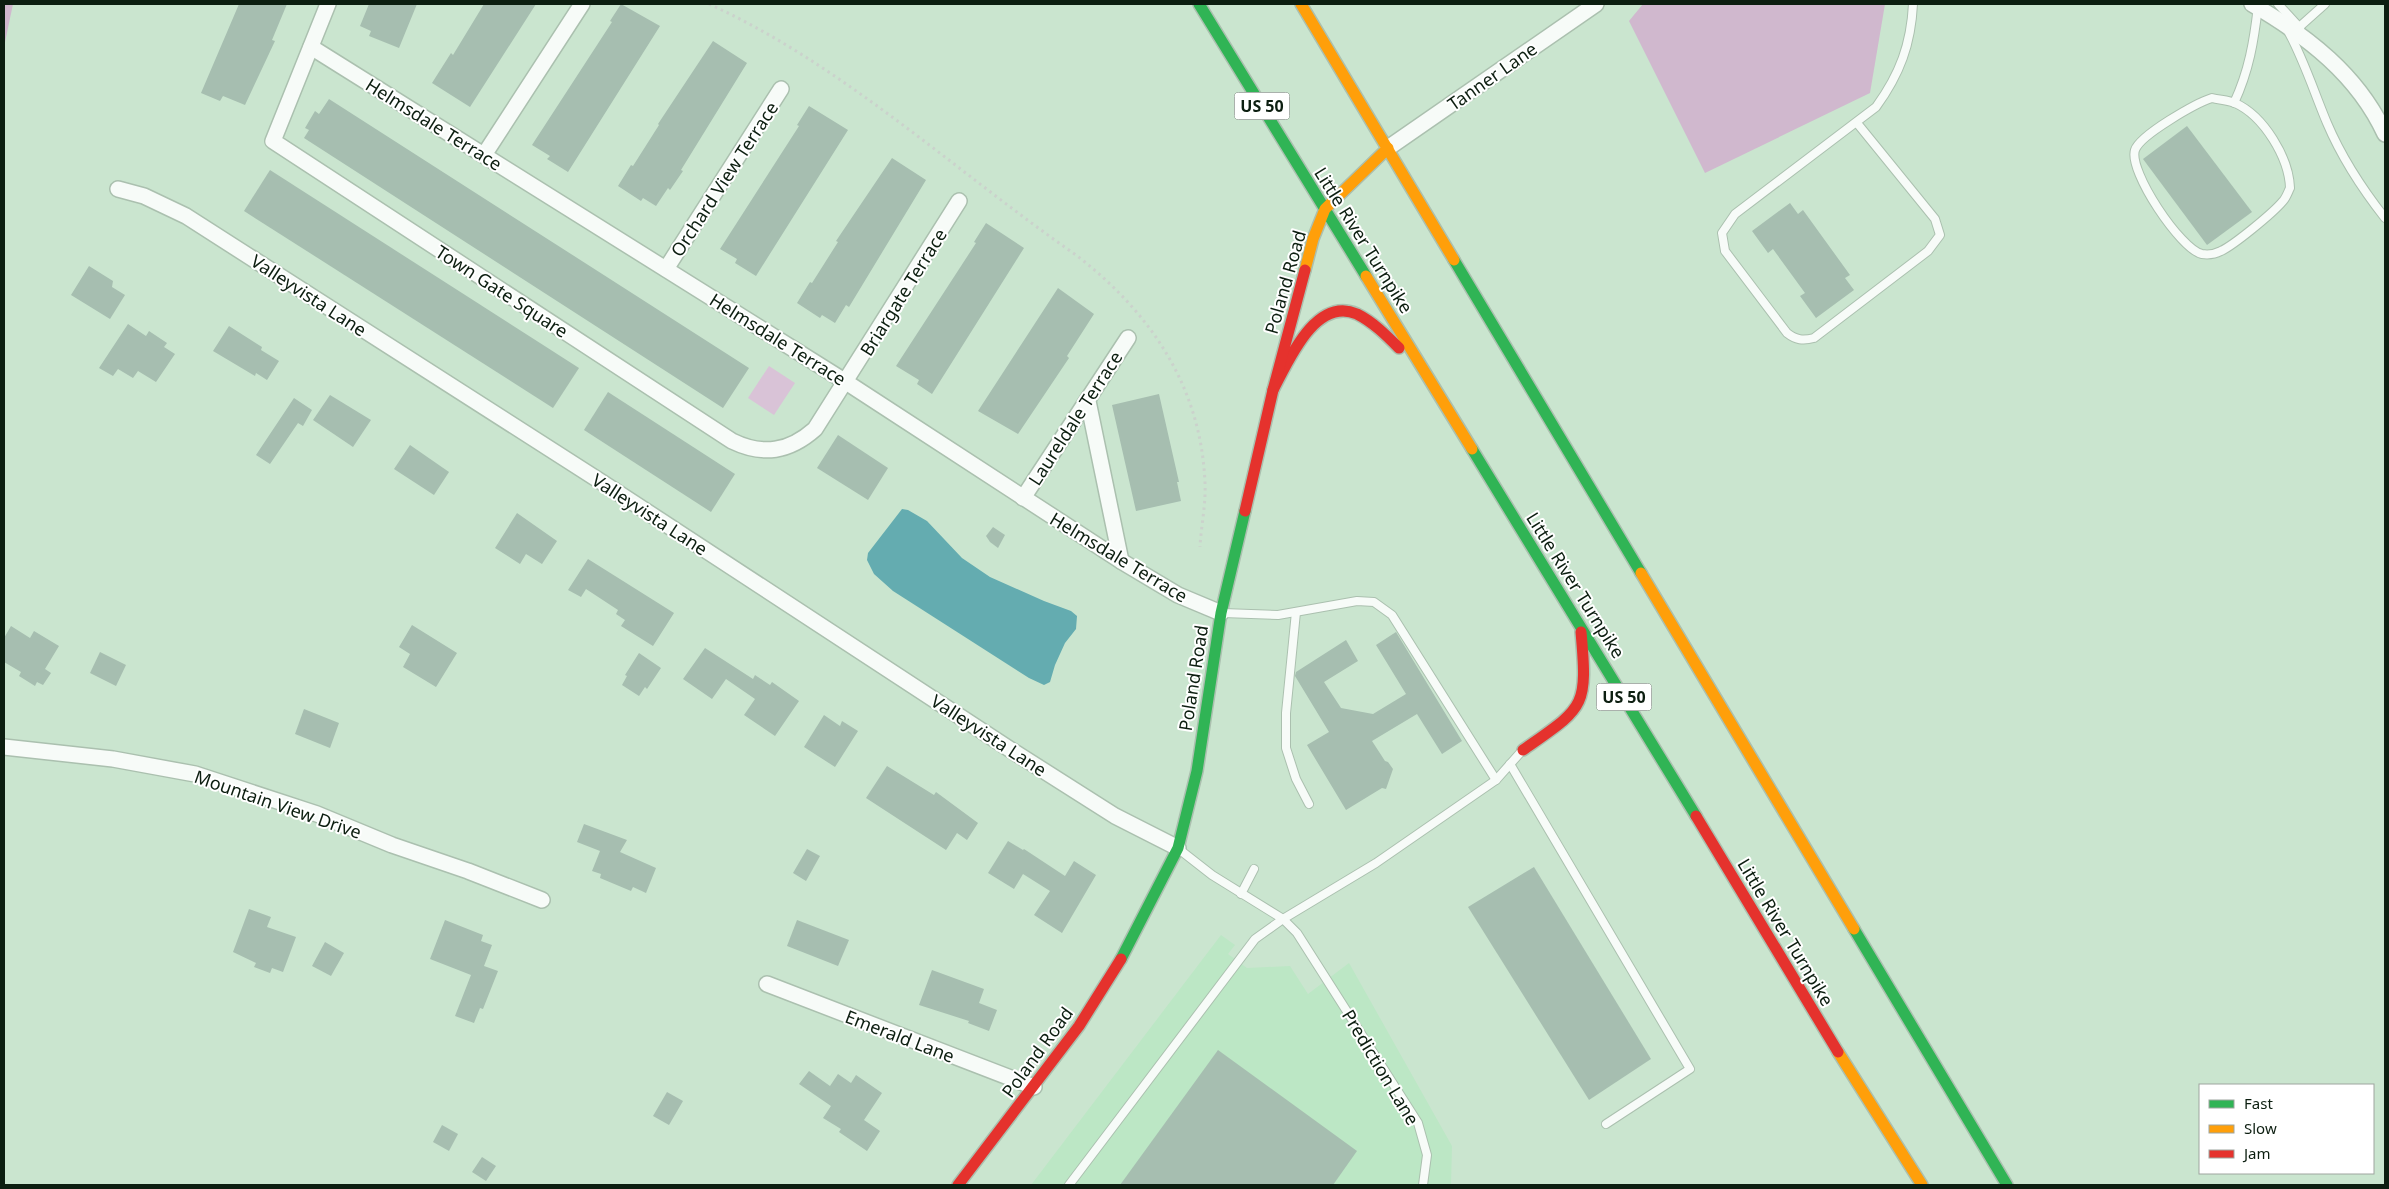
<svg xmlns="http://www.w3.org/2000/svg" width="2389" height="1189" viewBox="0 0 2389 1189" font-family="'Noto Sans',sans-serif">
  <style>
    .built { fill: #bce7c5 }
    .green { fill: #d9c3d7 }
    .forest { fill: #d0b8ce }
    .water { fill: #64acb0 }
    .building { fill: #a6beb0 }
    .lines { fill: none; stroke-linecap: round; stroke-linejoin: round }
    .lane-casing { stroke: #abc0af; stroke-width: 10 }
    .street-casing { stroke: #abc0af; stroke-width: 18 }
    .fast-casing { stroke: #abc0af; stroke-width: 14 }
    .slow-casing { stroke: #abc0af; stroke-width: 14 }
    .jam-casing { stroke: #abc0af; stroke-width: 14 }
    .path { stroke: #cbd2cc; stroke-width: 3; stroke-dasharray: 2.5 4; stroke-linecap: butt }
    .lane { stroke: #f7fbf8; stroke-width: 8 }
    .street { stroke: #f7fbf8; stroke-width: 15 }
    .fast { stroke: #30b455; stroke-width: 11 }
    .slow { stroke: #ff9f0a; stroke-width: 11 }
    .jam { stroke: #e5322d; stroke-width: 11 }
    .labels { text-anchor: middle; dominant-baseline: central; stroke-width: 4; stroke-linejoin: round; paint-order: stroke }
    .shield { fill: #fff; stroke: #556258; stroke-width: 1 }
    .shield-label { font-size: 16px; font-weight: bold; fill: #0c1e10 }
    .street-label { font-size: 18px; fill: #0c1e10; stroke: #fff }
  </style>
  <rect width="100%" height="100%" fill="#cae5cf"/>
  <!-- built -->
  <polygon class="built" points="1221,935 1235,945 1228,954 1247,968 1290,966 1308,994 1349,963 1452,1146 1451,1185 1031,1185"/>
  <!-- green -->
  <polygon class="green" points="769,366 795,383 774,415 748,398"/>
  <!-- forest -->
  <g class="forest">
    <polygon points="4,4 13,4 4,47"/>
    <polygon points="1643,4 1885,4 1870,93 1705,173 1629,21"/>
  </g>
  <!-- water -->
  <polygon class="water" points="902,509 908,510 927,521 962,558 990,577 1044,601 1071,611 1077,616 1076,629 1065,643 1055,665 1050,682 1044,685 1029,678 893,591 874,574 867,560 868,553"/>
  <!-- building -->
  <g class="building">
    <polygon points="239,4 287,4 272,40 275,41 245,105 223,96 220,101 201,93"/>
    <polygon points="369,4 417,4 399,48 369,36 371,31 360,26"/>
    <polygon points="484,4 536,4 470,107 432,83 451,53 453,55"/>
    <polygon points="621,4 660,26 568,172 547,159 550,156 532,145 612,22 610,21"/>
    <polygon points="713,41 747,63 681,170 683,171 670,190 668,188 656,206 643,198 641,201 618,186 631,165 633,166 659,125 658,124"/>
    <polygon points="329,99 749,368 723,408 304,138 309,130 305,128 315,111 319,114"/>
    <polygon points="809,106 848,130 756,276 735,263 737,259 720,249 799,126 797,125"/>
    <polygon points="2187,126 2252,212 2207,245 2143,159"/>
    <polygon points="892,158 926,180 849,307 846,305 835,323 822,315 820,318 797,303 810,282 812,283 838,242 836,241"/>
    <polygon points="270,170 579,368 553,408 244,211"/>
    <polygon points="1790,203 1798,214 1803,210 1850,275 1845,278 1854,290 1816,318 1800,296 1805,293 1773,249 1768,253 1752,231"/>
    <polygon points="986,223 1024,248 932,394 917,384 919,380 896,366 976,243 974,242"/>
    <polygon points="89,266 113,281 112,287 125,295 110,319 71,295"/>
    <polygon points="1058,288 1094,314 1067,356 1069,358 1018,434 978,411"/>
    <polygon points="128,324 146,336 149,331 167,343 164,347 175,354 156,382 138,371 133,378 118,369 113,376 99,368"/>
    <polygon points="229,326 262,347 261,350 279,361 267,380 256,373 255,376 213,351"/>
    <polygon points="608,392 735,474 711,512 584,430"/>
    <polygon points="1159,394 1179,482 1177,482 1181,501 1136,511 1112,405"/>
    <polygon points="330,395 371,420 353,447 313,420"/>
    <polygon points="294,398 312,410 303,426 298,423 270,464 256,455"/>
    <polygon points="838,435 888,468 868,500 817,468"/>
    <polygon points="410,445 449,472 434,495 394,469"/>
    <polygon points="517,513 557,541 542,564 526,554 520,564 495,548"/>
    <polygon points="993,527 1005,535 998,548 990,542 986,536"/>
    <polygon points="588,559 674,613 653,646 621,626 625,620 616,614 618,610 586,589 581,597 568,590"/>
    <polygon points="412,625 457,653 436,687 403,667 410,654 399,647"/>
    <polygon points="11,626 30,638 34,631 59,646 45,669 51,673 43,685 37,682 35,686 19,676 21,672 4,662 4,638"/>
    <polygon points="1396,632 1462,741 1442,754 1417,714 1372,741 1385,761 1388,762 1393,769 1386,789 1382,788 1346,810 1307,745 1329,732 1295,676 1296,672 1346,640 1358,661 1324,682 1341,708 1373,714 1406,694 1376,645"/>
    <polygon points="705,648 753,679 755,675 770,685 772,682 799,701 775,736 744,715 755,699 726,679 712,699 683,679"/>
    <polygon points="100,652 126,665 116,686 90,673"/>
    <polygon points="639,653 661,668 647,689 645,687 639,696 622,685 627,676 625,675"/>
    <polygon points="304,709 339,723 330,748 295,734"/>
    <polygon points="824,715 840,726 842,721 858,731 835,767 804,747"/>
    <polygon points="887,766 934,795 936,792 978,823 967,840 957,833 946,850 866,798"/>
    <polygon points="584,824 627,840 620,852 656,868 646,893 633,887 631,891 600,878 601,874 592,871 600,851 577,842"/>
    <polygon points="1008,841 1023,850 1024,849 1065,876 1074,861 1096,875 1062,933 1034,915 1050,891 1023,874 1014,889 988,873"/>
    <polygon points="807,849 820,856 806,881 793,873"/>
    <polygon points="1534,867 1651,1059 1589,1100 1468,907"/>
    <polygon points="249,909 271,917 267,927 296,937 283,972 272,968 270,973 254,967 256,963 233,952"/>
    <polygon points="445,920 483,935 481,941 492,945 484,966 498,971 483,1009 480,1008 474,1023 455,1016 471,975 430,959"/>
    <polygon points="797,920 849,940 838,966 787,946"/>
    <polygon points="325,942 344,953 331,976 312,966"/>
    <polygon points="932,970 984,989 979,1003 997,1010 989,1031 968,1023 969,1021 919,1005"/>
    <polygon points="1218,1050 1357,1151 1333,1185 1120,1185"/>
    <polygon points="809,1071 830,1086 838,1074 851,1083 856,1075 882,1093 864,1120 880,1131 867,1151 839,1132 841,1129 823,1118 831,1106 799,1084"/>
    <polygon points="667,1092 683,1101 669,1125 653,1116"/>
    <polygon points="442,1125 458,1134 449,1151 433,1142"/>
    <polygon points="482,1157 496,1166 486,1181 472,1172"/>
  </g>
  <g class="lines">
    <defs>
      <g id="lane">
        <polyline points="2278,4 2300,28"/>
        <polyline points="2297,29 2325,4"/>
        <path d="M2288,31C2304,60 2314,92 2327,123C2341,156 2363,190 2385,218"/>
        <path d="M2212,98C2219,100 2228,100 2235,103C2264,116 2289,158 2290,188C2288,192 2286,198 2283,201C2273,213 2234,245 2221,251C2215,254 2208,255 2202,254C2181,250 2128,171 2135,150C2140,135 2196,103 2212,98Z"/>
        <path d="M2234,103C2249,71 2254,41 2258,6"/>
        <path d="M1857,123L1935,219L1940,235L1928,251L1814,338C1803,341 1796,340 1787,333L1725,251L1722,233L1735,214L1876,107C1900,74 1911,44 1913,4"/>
        <polyline points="1296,612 1286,713 1286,748 1296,779 1309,804"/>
        <polyline points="1223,613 1278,615 1357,601 1374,602 1392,615 1496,780"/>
        <polyline points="1510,764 1690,1069 1606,1124"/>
        <polyline points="1180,850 1212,875 1283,919 1297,933 1418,1123 1427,1155 1423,1185"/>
        <polyline points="1241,894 1254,869"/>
        <polyline points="1069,1185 1255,939 1283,919 1376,863 1496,780 1520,753"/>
      </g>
      <g id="street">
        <path d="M328,4L273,141L732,441C763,456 789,452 815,429L959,201"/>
        <path d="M2252,4C2307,36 2358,75 2385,134"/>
        <polyline points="311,47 846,382 1121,561 1178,595 1221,613"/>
        <polyline points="1388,148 1596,4"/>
        <polyline points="484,155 582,4"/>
        <polyline points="118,189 144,196 186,216 603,483 1011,750 1115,816 1178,848"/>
        <polyline points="666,269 781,89"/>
        <polyline points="1088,401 1121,561"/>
        <polyline points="1023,498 1128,338"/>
        <polyline points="4,747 113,759 195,774 317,814 392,845 468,871 542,900"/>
        <polyline points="767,984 1034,1087"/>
      </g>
      <g id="fast">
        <polyline points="1199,4 1366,276"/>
        <polyline points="1454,260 1641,573"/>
        <polyline points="1472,449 1696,816"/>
        <polyline points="1854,929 2007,1185"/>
        <polyline points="1121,959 1178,848 1197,771 1221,613 1245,511"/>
      </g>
      <g id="slow">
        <polyline points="1301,4 1454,260"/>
        <polyline points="1305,270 1313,239 1325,209 1388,148"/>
        <polyline points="1366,276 1472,449"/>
        <polyline points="1641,573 1854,929"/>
        <polyline points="1838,1052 1922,1185"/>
      </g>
      <g id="jam">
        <path d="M1273,390C1288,362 1315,296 1357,314C1373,322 1386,335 1399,348"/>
        <polyline points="1245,511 1273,390 1305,270"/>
        <path d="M1523,750C1584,707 1588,709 1581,632"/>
        <polyline points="1696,816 1838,1052"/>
        <polyline points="958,1185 1079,1026 1121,959"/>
      </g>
    </defs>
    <!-- lane casing -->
    <use href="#lane" class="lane-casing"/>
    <!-- street casing -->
    <use href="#street" class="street-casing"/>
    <!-- fast casing -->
    <use href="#fast" class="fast-casing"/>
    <!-- slow casing -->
    <use href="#slow" class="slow-casing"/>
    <!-- jam casing -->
    <use href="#jam" class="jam-casing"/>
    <!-- path -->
    <path class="path" d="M709,4C843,65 955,171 1076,255C1150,312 1201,386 1205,483C1206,505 1201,526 1200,547"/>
    <!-- lane -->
    <use href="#lane" class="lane"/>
    <!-- street -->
    <use href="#street" class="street"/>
    <!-- fast -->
    <use href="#fast" class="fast"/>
    <!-- slow -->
    <use href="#slow" class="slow"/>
    <!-- jam -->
    <use href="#jam" class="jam"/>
  </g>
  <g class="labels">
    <!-- shield labels -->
    <g class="shield">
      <rect x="1234.5" y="92.5" width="55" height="27" rx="4"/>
      <rect x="1596.5" y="683.5" width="55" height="27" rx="4"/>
    </g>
    <g class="shield-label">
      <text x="1262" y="106">US 50</text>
      <text x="1624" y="697">US 50</text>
    </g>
    <!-- street labels -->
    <g class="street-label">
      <text transform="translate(1492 76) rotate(-35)">Tanner Lane</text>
      <text transform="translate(434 124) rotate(32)">Helmsdale Terrace</text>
      <text transform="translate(724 179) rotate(-57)">Orchard View Terrace</text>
      <text transform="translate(1364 240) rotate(58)">Little River Turnpike</text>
      <text transform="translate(1285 282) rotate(-74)">Poland Road</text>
      <text transform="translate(502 291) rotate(33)">Town Gate Square</text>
      <text transform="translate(903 292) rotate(-58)">Briargate Terrace</text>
      <text transform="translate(309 295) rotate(33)">Valleyvista Lane</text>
      <text transform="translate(778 339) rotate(32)">Helmsdale Terrace</text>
      <text transform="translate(1075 418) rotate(-57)">Laureldale Terrace</text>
      <text transform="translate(650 514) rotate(33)">Valleyvista Lane</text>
      <text transform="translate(1119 557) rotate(31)">Helmsdale Terrace</text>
      <text transform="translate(1576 585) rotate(58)">Little River Turnpike</text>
      <text transform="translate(1193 678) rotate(-81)">Poland Road</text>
      <text transform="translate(989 735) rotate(33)">Valleyvista Lane</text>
      <text transform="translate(278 804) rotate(19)">Mountain View Drive</text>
      <text transform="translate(1786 932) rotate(59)">Little River Turnpike</text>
      <text transform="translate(900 1036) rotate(21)">Emerald Lane</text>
      <text transform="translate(1037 1052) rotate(-54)">Poland Road</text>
      <text transform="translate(1381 1067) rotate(59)">Prediction Lane</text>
    </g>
  </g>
  <!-- border -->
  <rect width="2389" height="1189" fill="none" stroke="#0c1e10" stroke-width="10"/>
  <!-- legend -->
  <rect x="2199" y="1084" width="175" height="90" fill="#ffffff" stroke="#9ea59f"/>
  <rect x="2209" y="1100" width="25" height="8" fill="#30b455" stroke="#9ea59f"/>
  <text x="2244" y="1109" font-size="15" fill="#0c1e10">Fast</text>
  <rect x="2209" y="1125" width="25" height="8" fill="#ff9f0a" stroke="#9ea59f"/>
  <text x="2244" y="1134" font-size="15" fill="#0c1e10">Slow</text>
  <rect x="2209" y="1150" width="25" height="8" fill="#e5322d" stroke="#9ea59f"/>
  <text x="2244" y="1159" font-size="15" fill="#0c1e10">Jam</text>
</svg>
